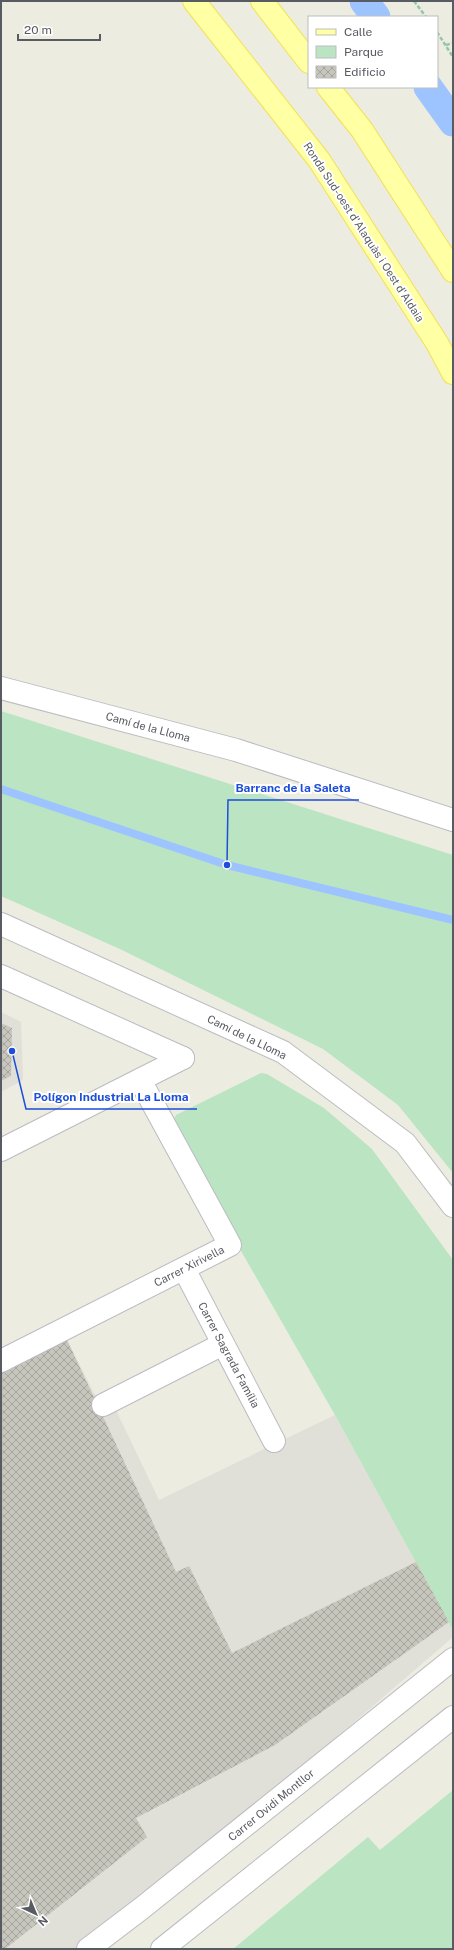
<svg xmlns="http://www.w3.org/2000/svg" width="454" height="1950" viewBox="0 0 454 1950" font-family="'Public Sans',sans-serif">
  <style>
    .industrial { fill: #e0dfd8 }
    .green { fill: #bbe5c2 }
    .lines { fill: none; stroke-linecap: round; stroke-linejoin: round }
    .stream { stroke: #9ec4ff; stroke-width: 8 }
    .canal { stroke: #9ec4ff; stroke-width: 29 }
    .building { fill: url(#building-cross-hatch) }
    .minor-casing { stroke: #bbbcc2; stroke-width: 24 }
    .major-casing { stroke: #f3e152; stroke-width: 24 }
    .path { stroke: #94c6ab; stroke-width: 2.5; stroke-dasharray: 4 2; stroke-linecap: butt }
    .minor { stroke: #fff; stroke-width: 22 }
    .major { stroke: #ffffa3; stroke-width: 22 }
    .labels { text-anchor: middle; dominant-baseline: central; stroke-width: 4; stroke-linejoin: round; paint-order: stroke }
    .street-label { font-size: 11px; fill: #595b62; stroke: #fff }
    .leader { fill: none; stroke: #1d4ed8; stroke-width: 1.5 }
    .callout-dot { fill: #1d4ed8; stroke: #fff; stroke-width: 1.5 }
    .callout-label { font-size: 12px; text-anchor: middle; font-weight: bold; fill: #1d4ed8; stroke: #fff; stroke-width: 4; stroke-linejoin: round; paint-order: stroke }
  </style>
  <defs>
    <pattern id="building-cross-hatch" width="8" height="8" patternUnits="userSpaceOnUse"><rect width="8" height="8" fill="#c7c6bd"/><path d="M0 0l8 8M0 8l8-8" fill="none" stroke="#a5a49d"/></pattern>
  </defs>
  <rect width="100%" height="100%" fill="#ecece0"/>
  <!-- industrial -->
  <g class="industrial">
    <polygon points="1,1012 21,1022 23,1080 1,1092"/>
    <polygon points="67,1340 103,1411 114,1406 159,1500 335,1415 453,1630 453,1637 90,1949 1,1949"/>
  </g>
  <!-- green -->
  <g class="green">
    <polygon points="1,711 453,855 453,1173 398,1105 323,1049 122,950 1,896"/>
    <polygon points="261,1073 267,1074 324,1108 372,1149 453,1260 453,1630 335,1415 170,1127 176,1115"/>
    <polygon points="453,1790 453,1949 233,1949 368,1837 380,1850"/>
  </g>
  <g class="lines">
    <!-- stream -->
    <polyline class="stream" points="1,789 227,865 453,920"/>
    <!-- canal -->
    <g class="canal">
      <polyline points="364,1 376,17"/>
      <polyline points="428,87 453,122"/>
    </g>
  </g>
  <!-- building -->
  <g class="building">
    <polygon points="1,1023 12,1028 11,1076 1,1081"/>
    <polygon points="67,1340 176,1572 189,1566 232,1653 416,1562 449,1622 275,1745 136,1818 147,1837 5,1949 1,1949 1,1372"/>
  </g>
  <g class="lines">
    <defs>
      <g id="minor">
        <polyline points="1,688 236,750 453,820"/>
        <polyline points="1,924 283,1052 405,1143 453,1206"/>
        <polyline points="1,976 183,1058"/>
        <polyline points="1,1150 183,1058"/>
        <polyline points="184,1269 274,1441"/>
        <polyline points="1,1361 230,1245 140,1080"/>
        <polyline points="103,1405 223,1344"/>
        <polyline points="88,1949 142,1908 453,1659"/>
        <polyline points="162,1949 453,1717"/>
      </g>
      <g id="major">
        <polyline points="194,1 319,160 437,343 453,373"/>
        <polyline points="262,1 309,62"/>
        <polyline points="328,87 362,130 453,271"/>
      </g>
    </defs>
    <!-- minor casing -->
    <use href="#minor" class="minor-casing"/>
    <!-- major casing -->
    <use href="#major" class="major-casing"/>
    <!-- path -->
    <g class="path">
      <polyline points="414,1 426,17"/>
      <polyline points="437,32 453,57"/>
      <polyline points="446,45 453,43"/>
    </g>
    <!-- minor -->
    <use href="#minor" class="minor"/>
    <!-- major -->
    <use href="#major" class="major"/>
  </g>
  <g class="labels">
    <!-- street labels -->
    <g class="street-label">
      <text transform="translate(364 232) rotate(57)">Ronda Sud-oest d'Alaquàs i Oest d'Aldaia</text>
      <text transform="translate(148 727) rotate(15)">Camí de la Lloma</text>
      <text transform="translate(247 1037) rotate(26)">Camí de la Lloma</text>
      <text transform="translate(189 1266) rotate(-27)">Carrer Xirivella</text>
      <text transform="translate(229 1355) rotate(62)">Carrer Sagrada Família</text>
      <text transform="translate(271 1805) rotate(-39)">Carrer Ovidi Montllor</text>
    </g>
  </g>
  <!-- callouts -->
  <path class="leader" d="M227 865L228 800H359M12 1051L26 1109H197"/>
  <g class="callout-dot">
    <circle cx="227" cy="865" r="4"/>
    <circle cx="12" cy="1051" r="4"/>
  </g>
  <g class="callout-label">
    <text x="293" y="792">Barranc de la Saleta</text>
    <text x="111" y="1101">Polígon Industrial La Lloma</text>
  </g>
  <!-- border -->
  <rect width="454" height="1950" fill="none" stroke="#595b62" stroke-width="4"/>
  <!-- legend -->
  <rect x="308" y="16" width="130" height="72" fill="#ffffff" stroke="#bdbdc0"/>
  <rect x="316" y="29" width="20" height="6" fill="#ffffa3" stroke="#bdbdc0"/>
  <text x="344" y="36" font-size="12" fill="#595b62">Calle</text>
  <rect x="316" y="46" width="20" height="12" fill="#bbe5c2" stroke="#bdbdc0"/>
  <text x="344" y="56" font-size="12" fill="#595b62">Parque</text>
  <rect x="316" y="66" width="20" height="12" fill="url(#building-cross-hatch)" stroke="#bdbdc0"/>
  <text x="344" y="76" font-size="12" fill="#595b62">Edificio</text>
  <!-- north arrow -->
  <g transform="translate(36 1914) rotate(136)" stroke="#ffffff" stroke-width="3" paint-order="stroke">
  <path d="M0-3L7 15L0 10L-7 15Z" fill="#595b62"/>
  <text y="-6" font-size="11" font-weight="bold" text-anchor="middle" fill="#595b62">N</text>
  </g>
  <!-- scale -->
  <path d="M18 34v6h82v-6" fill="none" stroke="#595b62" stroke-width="2"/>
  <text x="24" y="34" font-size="12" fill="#595b62" stroke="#ffffff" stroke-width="3" paint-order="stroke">20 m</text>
</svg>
